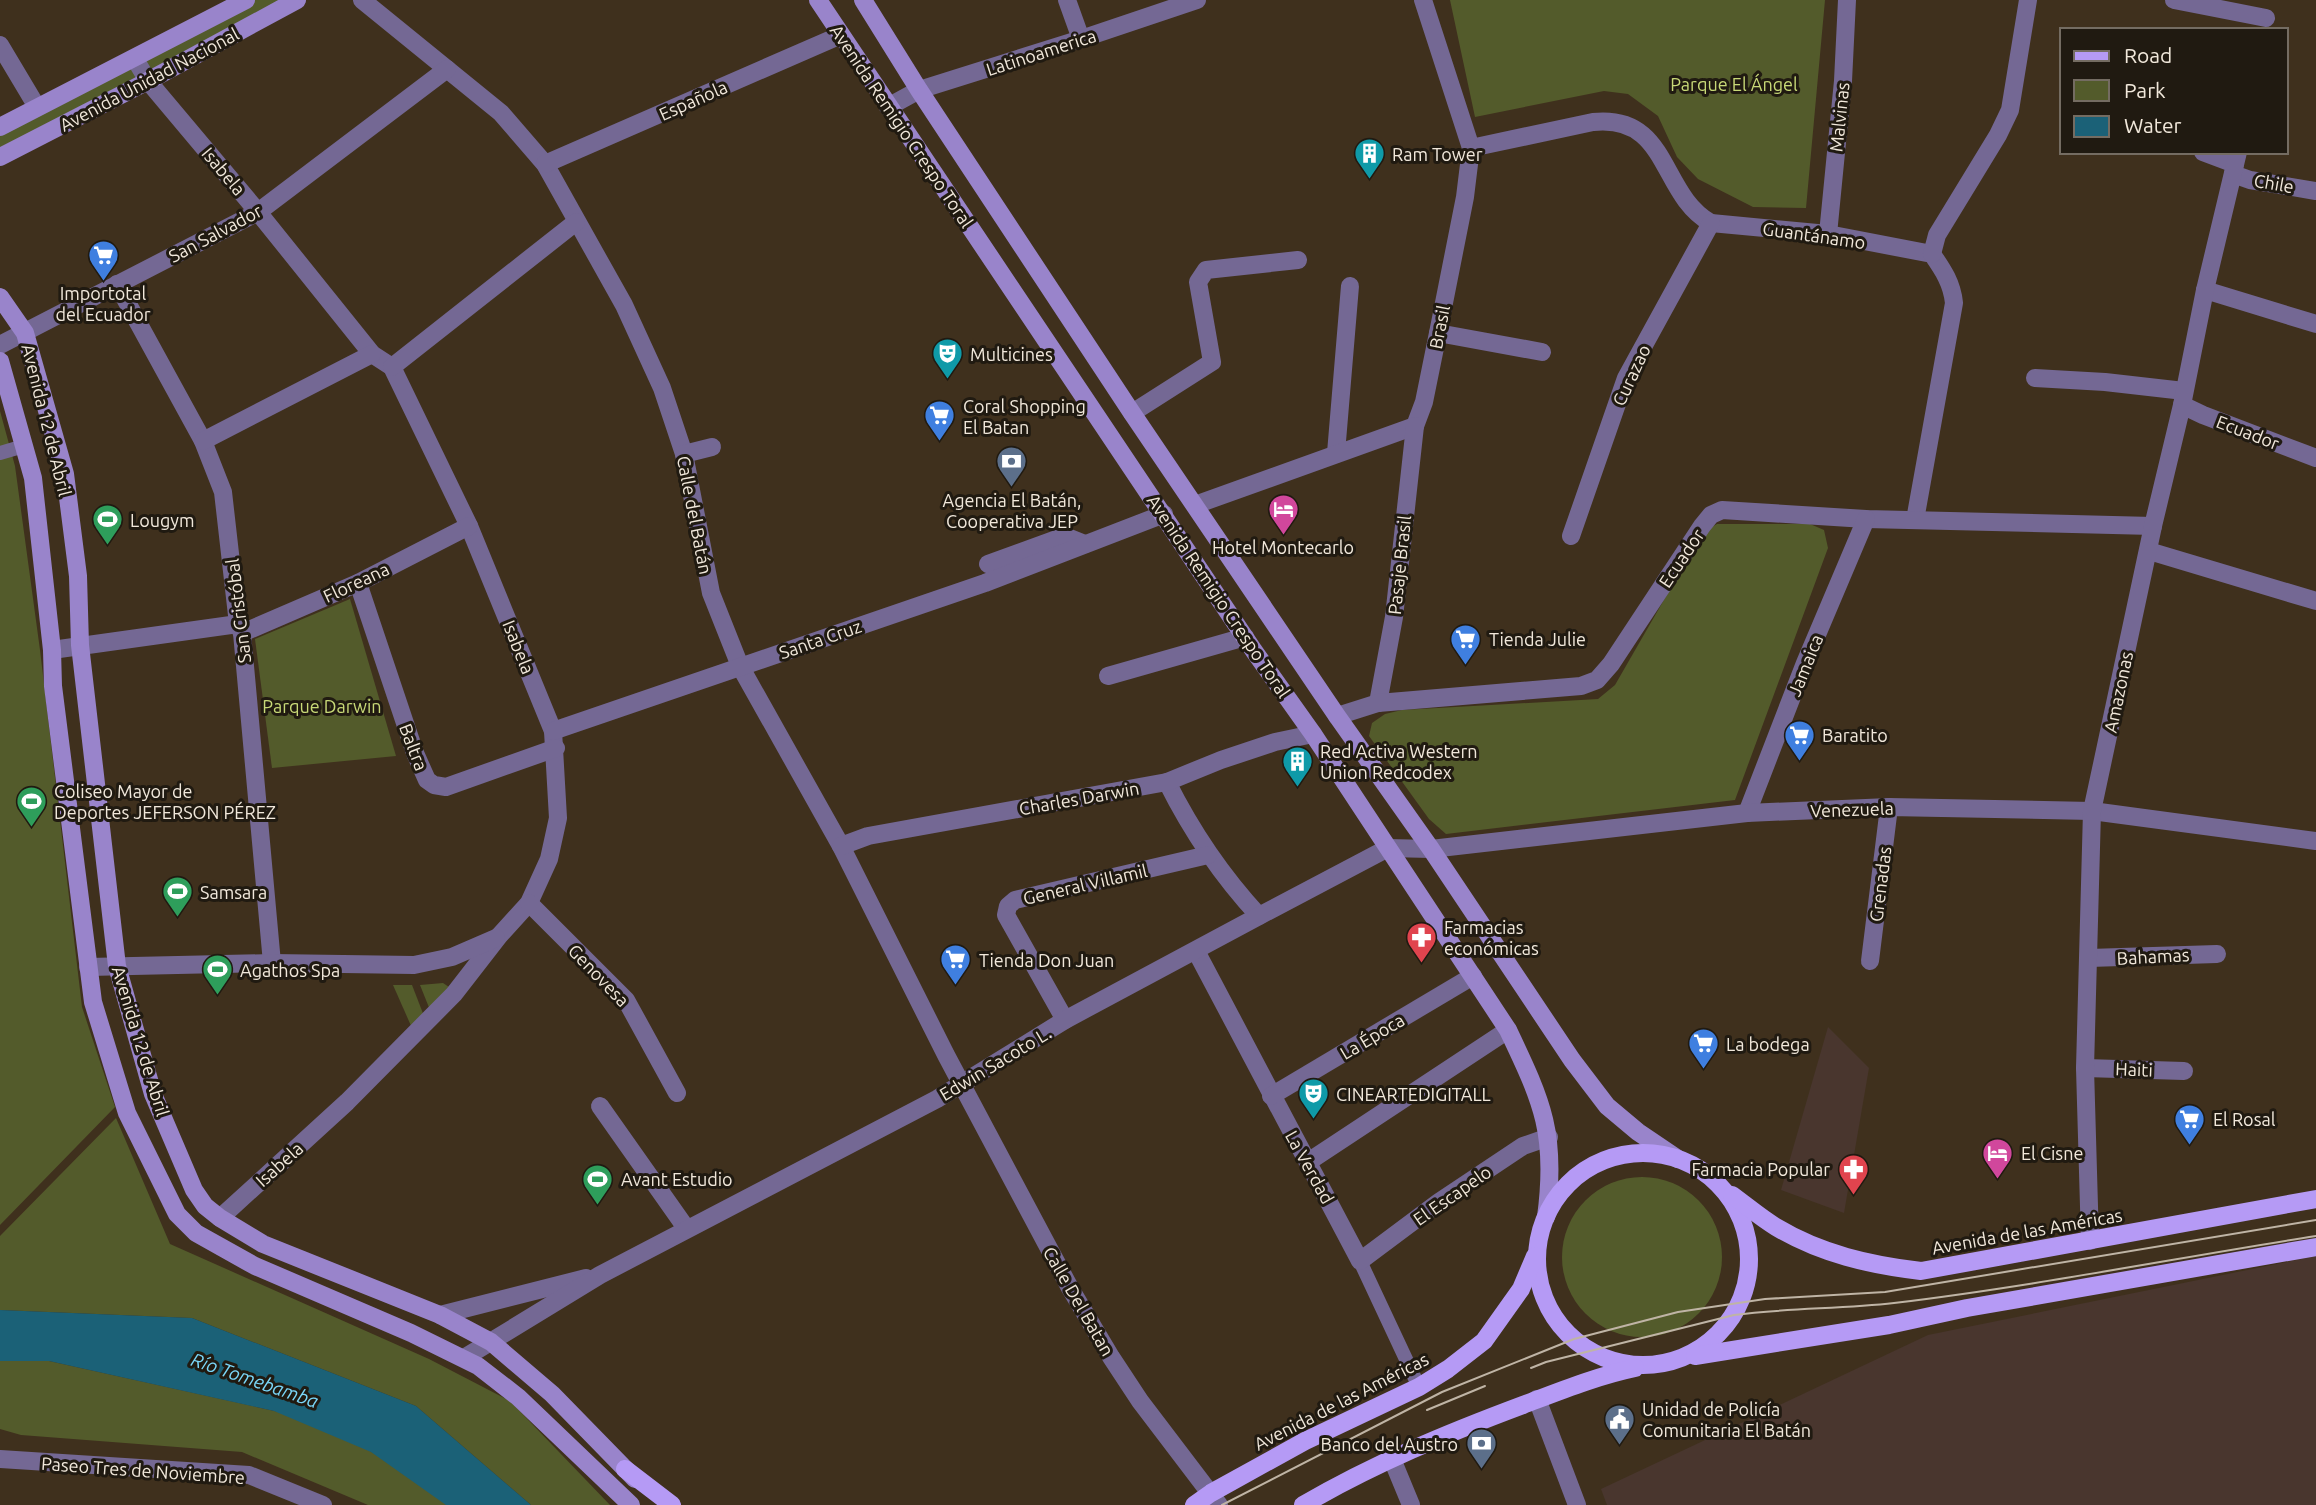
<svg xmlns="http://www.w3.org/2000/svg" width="2316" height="1505" viewBox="0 0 2316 1505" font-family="Ubuntu,sans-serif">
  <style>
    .commercial { fill: #49362e }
    .green { fill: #535b2b }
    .water { fill: #1b6177 }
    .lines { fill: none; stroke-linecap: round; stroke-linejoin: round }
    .pedestrian { stroke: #746894; stroke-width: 14 }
    .minor { stroke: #746894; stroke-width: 18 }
    .tertiary { stroke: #746894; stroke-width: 18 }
    .secondary { stroke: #9984cb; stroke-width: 18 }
    .primary { stroke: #b59af5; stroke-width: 18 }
    .tram { stroke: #bfb4a5; stroke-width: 2 }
    .labels { text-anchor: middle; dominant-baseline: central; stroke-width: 6; stroke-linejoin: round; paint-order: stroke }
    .street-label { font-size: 18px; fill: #f1e8db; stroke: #201a11 }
    .park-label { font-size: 18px; fill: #c8d977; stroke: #201a11 }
    .poi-label { font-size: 18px; fill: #f1e8db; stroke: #201a11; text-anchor: start }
    .water-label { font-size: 19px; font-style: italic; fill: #7ad7f9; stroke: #201a11 }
  </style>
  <rect width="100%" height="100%" fill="#3f301d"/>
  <!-- commercial -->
  <g class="commercial">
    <polygon points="1828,1027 1869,1068 1844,1213 1781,1190"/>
    <polygon points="2316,1256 2316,1505 1607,1505 1601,1489 1928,1335"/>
  </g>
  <!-- green -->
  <g class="green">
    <polygon points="246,0 297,0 148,81 135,59"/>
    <polygon points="1450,0 1825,0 1806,208 1753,207 1698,179 1677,157 1658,116 1628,94 1604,91 1475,117"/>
    <polygon points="131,65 142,81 0,153 0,130"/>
    <polygon points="0,411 15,466 40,650 82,1007 115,1107 0,1225"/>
    <polygon points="1717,524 1810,524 1824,530 1828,548 1735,800 1446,834 1429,819 1369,736 1372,723 1385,714 1402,710 1598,699 1615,685 1703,532"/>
    <polygon points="350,599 396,756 272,768 255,639"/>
    <polygon points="443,983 449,987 430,1010 420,985"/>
    <polygon points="393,985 412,985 424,1016 412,1028"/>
    <polygon points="116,1118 170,1244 429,1359 510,1401 610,1505 531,1505 416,1406 192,1318 0,1310 0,1236"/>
    <circle cx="1642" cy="1257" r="80"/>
    <polygon points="0,1361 49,1361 311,1419 414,1475 452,1505 368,1505 242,1452 21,1435 0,1429"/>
  </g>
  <!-- water -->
  <polygon class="water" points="0,1310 192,1318 416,1406 531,1505 446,1505 371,1452 274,1411 49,1361 0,1361"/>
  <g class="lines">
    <!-- pedestrian -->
    <g class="pedestrian">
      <polyline points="0,453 24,446"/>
      <polyline points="1360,1261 1419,1387"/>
    </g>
    <!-- minor -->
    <g class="minor">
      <polyline points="362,0 501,113 545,164 624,305 662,388 684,454 711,593 740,666 841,846 946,1055 1070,1288 1111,1357 1140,1401 1219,1505"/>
      <polyline points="1067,0 1081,39"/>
      <polyline points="2174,0 2266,18"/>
      <polyline points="0,45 37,107"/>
      <polyline points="135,59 148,81 258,212 372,354 392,367 469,526 553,731 558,818 549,859 529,903 499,936 454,994 347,1102 220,1218"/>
      <polyline points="888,107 919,90 1081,39 1197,0"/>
      <path d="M1471,148L1593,122C1670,114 1659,194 1711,223L1828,234L1932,254C1943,270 1952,283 1954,303L1915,520"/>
      <polyline points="2203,152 2235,164"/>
      <polyline points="545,164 841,35"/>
      <polyline points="2233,174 2250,180 2316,191"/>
      <polyline points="1828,234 1843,81 1847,0"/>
      <polyline points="1932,254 1937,235 1998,135 2010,110 2028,0"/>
      <polyline points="117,284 203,441 223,492 238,624 242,633 272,963"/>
      <polyline points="2205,290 2316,324"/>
      <polyline points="1438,333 1542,352"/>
      <polyline points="0,345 258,212 447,69"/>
      <polyline points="392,367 576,222"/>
      <polyline points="2035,378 2105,382 2184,391"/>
      <polyline points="2182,405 2203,415 2316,458"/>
      <polyline points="1132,413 1212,362 1198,282 1206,270 1298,260"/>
      <polyline points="203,441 372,354"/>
      <polyline points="1336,453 1350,286"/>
      <polyline points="684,454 712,447"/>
      <polyline points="1195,505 1415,426 1424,402 1438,333 1465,197 1471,148 1423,0"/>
      <polyline points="1571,536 1626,378 1711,223"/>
      <polyline points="2149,551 2316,601"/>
      <polyline points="988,564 1065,536 1085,544"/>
      <polyline points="358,583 415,753 427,780 434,785 446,787 556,748"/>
      <polyline points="242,633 358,583 469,526"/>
      <polyline points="52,650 238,624"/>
      <polyline points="1108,676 1245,637"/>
      <polyline points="1378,703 1394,617 1415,426"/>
      <polyline points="1337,716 1378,703 1581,686 1597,680 1611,664 1702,526 1711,515 1722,510 1866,519 2153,526"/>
      <polyline points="553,731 985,583 1164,514"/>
      <path d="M1167,782C1192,832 1221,875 1259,916"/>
      <polyline points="1747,813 1805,663 1866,519"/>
      <polyline points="841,846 868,836 1167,782 1221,760 1275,742 1313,734"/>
      <polyline points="1431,849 1747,813 1889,807 2092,811 2316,841"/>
      <polyline points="529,903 626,1000 677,1093"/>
      <polyline points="1196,951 1360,1261 1439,1202 1523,1146 1549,1137"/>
      <polyline points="2089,958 2217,954"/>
      <polyline points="1870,961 1889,807"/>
      <polyline points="88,967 272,963 414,965 452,957 496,938"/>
      <polyline points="1065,1020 1006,915 1008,906 1015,900 1208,855"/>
      <polyline points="2085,1068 2184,1071"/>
      <polyline points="1271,1096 1473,976"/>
      <polyline points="600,1106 686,1228"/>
      <polyline points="1308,1162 1508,1030"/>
      <polyline points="2090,1241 2085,1068 2092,811 2153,526 2182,405 2205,290 2238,152"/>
      <polyline points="1537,1399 1577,1505"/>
      <polyline points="0,1459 249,1475 323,1505"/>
      <polyline points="1392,1459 1411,1505"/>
    </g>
    <!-- tertiary -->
    <g class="tertiary">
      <polyline points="440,1315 586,1278"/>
      <polyline points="464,1358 600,1275 937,1099 1065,1020 1259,916 1388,848 1431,849"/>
    </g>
    <!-- secondary -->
    <g class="secondary">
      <path d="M818,0L1254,651L1313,734L1508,1030C1543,1103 1557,1135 1546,1217"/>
      <polyline points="863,0 919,90 1132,413 1337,716 1431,849 1572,1060 1607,1106 1638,1132 1678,1159"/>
      <polyline points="0,127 246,0"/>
      <polyline points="0,157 148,81 297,0"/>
      <polyline points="0,297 25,333 65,474 78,576 80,645 117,966 153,1094 194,1190 205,1206 220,1218 263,1244 440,1315 491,1342 552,1394 635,1479"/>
      <polyline points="0,361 33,478 52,650 53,686 93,1002 127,1113 177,1214 196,1233 255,1266 411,1333 478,1366 518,1397 631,1505"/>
    </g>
    <!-- primary -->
    <g class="primary">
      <circle cx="1643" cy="1259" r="106"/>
      <path d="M1732,1195C1747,1206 1761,1218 1776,1227C1821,1254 1870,1265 1921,1271L2316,1199"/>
      <polyline points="1695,1356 1889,1325 1967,1308 2316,1247"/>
      <polyline points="625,1469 672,1505"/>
      <polyline points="1194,1505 1211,1493 1305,1441 1419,1387 1448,1369 1484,1341 1521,1289 1535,1256"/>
      <path d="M1303,1505C1373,1464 1448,1433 1523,1405C1560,1391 1597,1376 1635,1368"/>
    </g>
    <!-- tram -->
    <g class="tram">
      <path d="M1531,1368L1546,1362L1734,1315C1787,1308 1841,1309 1894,1303C2035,1286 2176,1258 2316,1236"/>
      <polyline points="1427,1410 1485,1386"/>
      <polyline points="1222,1505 1442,1392 1574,1339 1678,1312 1765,1299 1885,1292 2316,1220"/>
    </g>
  </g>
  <!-- icons -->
  <defs>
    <symbol id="building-pin" viewBox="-11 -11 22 30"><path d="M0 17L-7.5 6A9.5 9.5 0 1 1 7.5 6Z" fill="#0f9aa8" stroke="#201a11"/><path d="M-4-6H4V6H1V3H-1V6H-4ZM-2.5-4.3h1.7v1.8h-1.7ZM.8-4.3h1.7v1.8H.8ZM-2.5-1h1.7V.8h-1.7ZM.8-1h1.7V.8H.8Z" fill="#fff"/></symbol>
    <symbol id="supermarket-pin" viewBox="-11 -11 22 30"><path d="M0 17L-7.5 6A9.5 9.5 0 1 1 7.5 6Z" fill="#3f7fe0" stroke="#201a11"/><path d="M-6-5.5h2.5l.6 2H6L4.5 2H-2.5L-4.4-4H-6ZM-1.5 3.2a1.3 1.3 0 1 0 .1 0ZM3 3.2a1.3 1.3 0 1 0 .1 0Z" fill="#fff"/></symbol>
    <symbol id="theatre-pin" viewBox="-11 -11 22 30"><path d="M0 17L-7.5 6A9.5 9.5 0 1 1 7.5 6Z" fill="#0f9aa8" stroke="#201a11"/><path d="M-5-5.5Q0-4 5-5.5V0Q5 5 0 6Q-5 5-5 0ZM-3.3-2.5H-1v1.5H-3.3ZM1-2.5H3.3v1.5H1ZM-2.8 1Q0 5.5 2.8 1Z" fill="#fff"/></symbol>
    <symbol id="bank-pin" viewBox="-11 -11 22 30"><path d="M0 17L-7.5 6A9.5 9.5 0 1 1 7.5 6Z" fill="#5c6f8a" stroke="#201a11"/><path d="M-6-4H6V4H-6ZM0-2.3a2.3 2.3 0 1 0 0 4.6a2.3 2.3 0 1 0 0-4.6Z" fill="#fff"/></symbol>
    <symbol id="hotel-pin" viewBox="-11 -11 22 30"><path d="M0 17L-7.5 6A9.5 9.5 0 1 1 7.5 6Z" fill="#d1479c" stroke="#201a11"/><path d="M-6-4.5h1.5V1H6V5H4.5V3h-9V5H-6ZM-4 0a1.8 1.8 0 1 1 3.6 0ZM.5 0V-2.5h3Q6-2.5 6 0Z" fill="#fff"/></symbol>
    <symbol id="stadium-pin" viewBox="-11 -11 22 30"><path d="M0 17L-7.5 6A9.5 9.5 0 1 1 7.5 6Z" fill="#2e9e5b" stroke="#201a11"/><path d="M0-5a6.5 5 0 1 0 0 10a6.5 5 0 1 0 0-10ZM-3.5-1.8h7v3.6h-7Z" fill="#fff"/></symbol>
    <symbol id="pharmacy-pin" viewBox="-11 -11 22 30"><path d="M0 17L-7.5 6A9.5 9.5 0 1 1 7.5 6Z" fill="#e0444e" stroke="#201a11"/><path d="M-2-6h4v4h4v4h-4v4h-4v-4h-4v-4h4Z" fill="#fff"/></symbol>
    <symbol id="civic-pin" viewBox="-11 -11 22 30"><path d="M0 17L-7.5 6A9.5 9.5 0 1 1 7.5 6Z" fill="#5c6f8a" stroke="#201a11"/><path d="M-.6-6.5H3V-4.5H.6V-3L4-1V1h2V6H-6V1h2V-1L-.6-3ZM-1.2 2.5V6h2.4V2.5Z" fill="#fff"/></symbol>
  </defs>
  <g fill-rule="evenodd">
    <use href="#building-pin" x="1352" y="136" width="35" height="47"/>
    <use href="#supermarket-pin" x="86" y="238" width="35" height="47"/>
    <use href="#theatre-pin" x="930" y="336" width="35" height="47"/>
    <use href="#supermarket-pin" x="922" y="398" width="35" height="47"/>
    <use href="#bank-pin" x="994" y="444" width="35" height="47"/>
    <use href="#hotel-pin" x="1266" y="492" width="35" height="47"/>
    <use href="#stadium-pin" x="90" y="502" width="35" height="47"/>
    <use href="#supermarket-pin" x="1448" y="622" width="35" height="47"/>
    <use href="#supermarket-pin" x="1782" y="718" width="35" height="47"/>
    <use href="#building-pin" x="1280" y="744" width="35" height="47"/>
    <use href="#stadium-pin" x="14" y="784" width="35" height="47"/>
    <use href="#stadium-pin" x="160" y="874" width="35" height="47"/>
    <use href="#pharmacy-pin" x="1404" y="920" width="35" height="47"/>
    <use href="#supermarket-pin" x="938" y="942" width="35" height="47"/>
    <use href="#stadium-pin" x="200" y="952" width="35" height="47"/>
    <use href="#supermarket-pin" x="1686" y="1026" width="35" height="47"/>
    <use href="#theatre-pin" x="1296" y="1076" width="35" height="47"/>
    <use href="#supermarket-pin" x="2172" y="1102" width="35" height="47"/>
    <use href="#hotel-pin" x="1980" y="1136" width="35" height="47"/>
    <use href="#pharmacy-pin" x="1836" y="1152" width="35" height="47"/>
    <use href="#stadium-pin" x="580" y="1162" width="35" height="47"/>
    <use href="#civic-pin" x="1602" y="1402" width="35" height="47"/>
    <use href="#bank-pin" x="1464" y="1426" width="35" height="47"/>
  </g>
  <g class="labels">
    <!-- street labels -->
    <g class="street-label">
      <text transform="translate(1041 52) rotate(-18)">Latinoamerica</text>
      <text transform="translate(149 79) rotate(-28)">Avenida Unidad Nacional</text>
      <text transform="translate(693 100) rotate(-24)">Española</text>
      <text transform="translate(1839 117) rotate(-84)">Malvinas</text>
      <text transform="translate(902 126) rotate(56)">Avenida Remigio Crespo Toral</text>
      <text transform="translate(224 171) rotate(50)">Isabela</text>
      <text transform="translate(2274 183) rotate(10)">Chile</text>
      <text transform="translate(215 233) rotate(-28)">San Salvador</text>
      <text transform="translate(1814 235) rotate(8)">Guantánamo</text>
      <text transform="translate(1439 327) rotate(-79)">Brasil</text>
      <text transform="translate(1631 375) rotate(-65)">Curazao</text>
      <text transform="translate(47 420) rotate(76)">Avenida 12 de Abril</text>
      <text transform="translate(2248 432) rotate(21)">Ecuador</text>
      <text transform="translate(695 515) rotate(79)">Calle del Batán</text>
      <text transform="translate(1681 558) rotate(-56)">Ecuador</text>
      <text transform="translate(1399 565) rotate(-84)">Pasaje Brasil</text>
      <text transform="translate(356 582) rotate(-25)">Floreana</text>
      <text transform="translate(1219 596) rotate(56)">Avenida Remigio Crespo Toral</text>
      <text transform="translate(238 611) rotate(-97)">San Cristóbal</text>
      <text transform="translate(820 639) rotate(-19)">Santa Cruz</text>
      <text transform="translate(519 647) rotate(68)">Isabela</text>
      <text transform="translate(1805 665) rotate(-68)">Jamaica</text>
      <text transform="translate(2118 692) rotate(-78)">Amazonas</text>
      <text transform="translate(414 747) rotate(69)">Baltra</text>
      <text transform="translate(1079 798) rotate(-10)">Charles Darwin</text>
      <text transform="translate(1852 809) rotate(-2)">Venezuela</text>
      <text transform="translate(1085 884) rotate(-13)">General Villamil</text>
      <text transform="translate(1880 884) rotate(-83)">Grenadas</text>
      <text transform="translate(2153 956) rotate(-3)">Bahamas</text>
      <text transform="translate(599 975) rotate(46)">Genovesa</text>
      <text transform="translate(1372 1036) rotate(-31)">La Época</text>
      <text transform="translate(141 1041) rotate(73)">Avenida 12 de Abril</text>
      <text transform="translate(995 1063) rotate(-31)">Edwin Sacoto L.</text>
      <text transform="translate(2134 1069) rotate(2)">Haiti</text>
      <text transform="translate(279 1164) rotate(-42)">Isabela</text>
      <text transform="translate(1310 1167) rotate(61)">La Verdad</text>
      <text transform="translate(1452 1195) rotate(-35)">El Escapelo</text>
      <text transform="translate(2027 1231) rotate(-10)">Avenida de las Américas</text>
      <text transform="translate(1079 1301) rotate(60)">Calle Del Batan</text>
      <text transform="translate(1341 1401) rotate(-27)">Avenida de las Américas</text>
      <text transform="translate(143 1470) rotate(4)">Paseo Tres de Noviembre</text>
    </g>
    <!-- park labels -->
    <g class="park-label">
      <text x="1734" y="84">Parque El Ángel</text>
      <text x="322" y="706">Parque Darwin</text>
    </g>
    <!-- poi labels -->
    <g class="poi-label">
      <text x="1392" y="154">Ram Tower</text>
      <text x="103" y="293" text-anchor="middle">Importotal<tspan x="103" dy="21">del Ecuador</tspan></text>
      <text x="970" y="354">Multicines</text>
      <text x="963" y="406">Coral Shopping<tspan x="963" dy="21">El Batan</tspan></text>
      <text x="1012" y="500" text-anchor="middle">Agencia El Batán,<tspan x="1012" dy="21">Cooperativa JEP</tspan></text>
      <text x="130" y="520">Lougym</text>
      <text x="1283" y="547" text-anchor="middle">Hotel Montecarlo</text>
      <text x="1489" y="639">Tienda Julie</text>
      <text x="1822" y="735">Baratito</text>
      <text x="1320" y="751">Red Activa Western<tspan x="1320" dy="21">Union Redcodex</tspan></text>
      <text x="54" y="791">Coliseo Mayor de<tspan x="54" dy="21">Deportes JEFERSON PÉREZ</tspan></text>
      <text x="200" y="892">Samsara</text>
      <text x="1444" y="927">Farmacias<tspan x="1444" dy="21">económicas</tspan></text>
      <text x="979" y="960">Tienda Don Juan</text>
      <text x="240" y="970">Agathos Spa</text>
      <text x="1726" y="1044">La bodega</text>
      <text x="1336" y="1094">CINEARTEDIGITALL</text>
      <text x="2213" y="1119">El Rosal</text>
      <text x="2021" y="1153">El Cisne</text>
      <text x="1830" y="1169" text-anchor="end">Farmacia Popular</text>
      <text x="621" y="1179">Avant Estudio</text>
      <text x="1642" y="1409">Unidad de Policía<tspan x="1642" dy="21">Comunitaria El Batán</tspan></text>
      <text x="1458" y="1444" text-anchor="end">Banco del Austro</text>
    </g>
    <!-- water labels -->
    <g class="water-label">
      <text transform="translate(255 1380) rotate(19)">Río Tomebamba</text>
    </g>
  </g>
  <!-- legend -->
  <rect x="2060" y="28" width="228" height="126" fill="#201a11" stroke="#746c62" stroke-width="2"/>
  <rect x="2074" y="51" width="35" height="10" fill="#b59af5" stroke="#746c62" stroke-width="2"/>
  <text x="2124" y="63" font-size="21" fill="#f1e8db">Road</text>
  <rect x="2074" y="80" width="35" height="21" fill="#535b2b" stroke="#746c62" stroke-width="2"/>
  <text x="2124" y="98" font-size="21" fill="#f1e8db">Park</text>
  <rect x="2074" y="116" width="35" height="21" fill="#1b6177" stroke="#746c62" stroke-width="2"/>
  <text x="2124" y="133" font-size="21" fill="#f1e8db">Water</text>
</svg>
